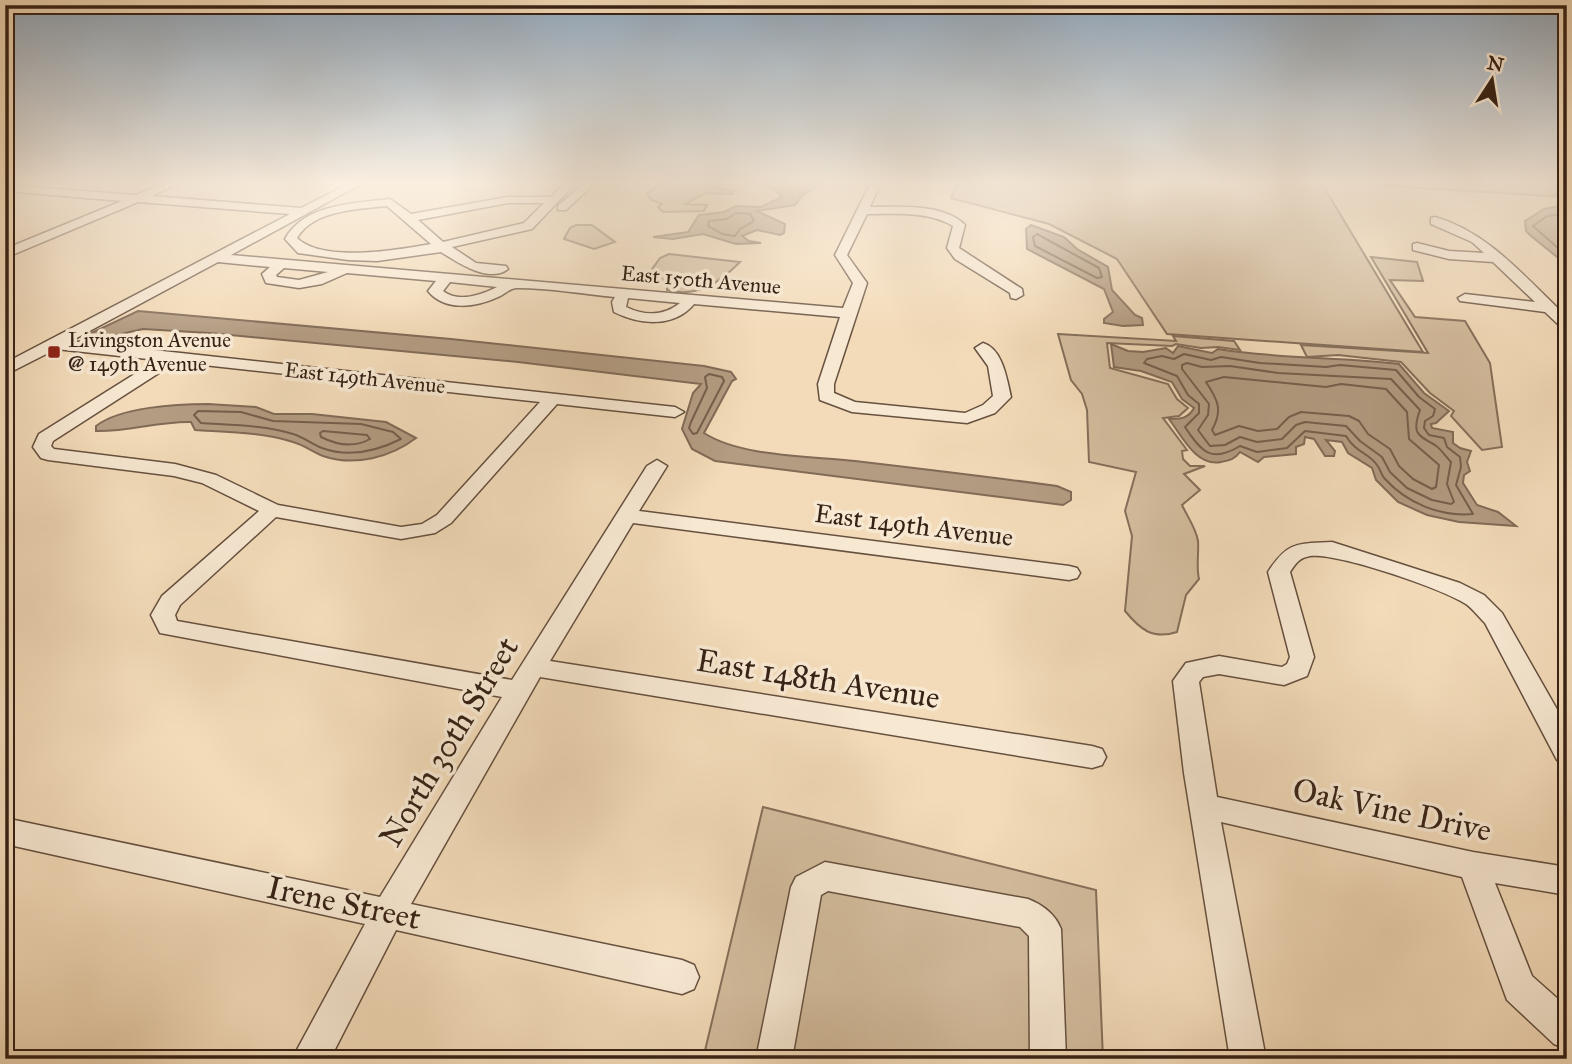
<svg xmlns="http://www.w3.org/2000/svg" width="1572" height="1064" viewBox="0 0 1572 1064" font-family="'IM FELL Great Primer',serif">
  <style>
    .green { fill: #d3bc9d; stroke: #856f5a; stroke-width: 2 }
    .water { fill: #b39c82; stroke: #816b57; stroke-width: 2 }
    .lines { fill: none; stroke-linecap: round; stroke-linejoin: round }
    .shore { stroke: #755f4c; stroke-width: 2 }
    .minor-casing { stroke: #66503f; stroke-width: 3 }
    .minor { fill: #f7e8d2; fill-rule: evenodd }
    .poi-dot { fill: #8f2418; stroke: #f7e8d2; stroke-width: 2.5 }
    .labels { text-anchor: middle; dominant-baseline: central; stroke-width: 7; stroke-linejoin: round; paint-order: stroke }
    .far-street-label { font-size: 21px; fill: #372216; stroke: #f7e8d2 }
    .far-poi-label { font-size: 21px; fill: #372216; stroke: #f7e8d2; text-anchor: start }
    .street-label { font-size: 26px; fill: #372216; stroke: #f7e8d2 }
    .near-street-label { font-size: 32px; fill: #372216; stroke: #f7e8d2 }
  </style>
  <rect width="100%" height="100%" fill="#f3dbb9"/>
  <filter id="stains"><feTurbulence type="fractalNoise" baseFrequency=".00286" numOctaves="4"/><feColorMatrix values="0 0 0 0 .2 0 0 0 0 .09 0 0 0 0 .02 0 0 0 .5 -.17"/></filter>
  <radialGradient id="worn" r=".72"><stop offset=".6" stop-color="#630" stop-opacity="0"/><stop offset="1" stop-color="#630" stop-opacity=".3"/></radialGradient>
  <!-- green -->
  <g class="green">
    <polygon points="659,184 713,184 712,187 734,191 732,194 705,193 685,204 707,205 704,211 663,212 658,207 662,204 651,200 647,194"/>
    <polygon points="957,184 1322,184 1423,352 1167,334 1117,259 1049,224 951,198"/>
    <polygon points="1357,184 1556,184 1562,186 1554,194 1565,197"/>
    <polygon points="576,225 592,225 615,242 594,249 564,239 570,228"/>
    <path d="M669,254L740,262C719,283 698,298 667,290V282L657,279L650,272L660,258Z"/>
    <polygon points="1371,257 1417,262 1423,281 1390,280 1415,317 1465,321 1490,363 1502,447 1482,450 1451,416 1454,411 1430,393 1401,362 1338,355 1307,357 1301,345 1428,353"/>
    <path d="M1058,334L1176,341L1173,336L1234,341L1240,350L1218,347L1201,348L1176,344L1172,346L1107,343L1110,368L1168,384L1177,399L1188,408L1179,416L1163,418L1187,450L1182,451L1183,459L1190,466H1205L1184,474L1200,490L1182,505C1187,516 1196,528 1198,541C1199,554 1196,566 1199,579L1186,595L1177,632C1152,640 1140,629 1125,611L1132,536L1125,511L1136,472L1089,462L1087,410L1082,394L1071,380Z"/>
    <polygon points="763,807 1096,890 1103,1059 703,1059"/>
  </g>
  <!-- water -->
  <g class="water">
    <polygon points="760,184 818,186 803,195 795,205 757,211 785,224 784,233 780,235 757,230 742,236 749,241 761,243 736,244 703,234 673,239 653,237 688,232 699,215 724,212 736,206 761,207 782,197 774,189"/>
    <polygon points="1559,206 1567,207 1567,265 1531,236 1526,231 1525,221 1544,209"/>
    <polygon points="1031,225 1064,237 1077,249 1108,267 1112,290 1135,315 1142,318 1143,325 1123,326 1104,323 1104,319 1113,312 1104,289 1027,249 1026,229"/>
    <path d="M138,311L451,339L704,366L731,372L736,379L732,381L704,433C741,457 811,456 855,461C923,469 990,477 1057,486L1071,492V500L1063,505L715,461L692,449L682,429L693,393L701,384L518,362L209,333L143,329L99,339L87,335Z"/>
    <path d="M1111,344L1128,351L1143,352L1166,348L1173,353L1178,346L1212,353L1218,349C1279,359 1338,357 1399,364L1424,393L1449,411L1436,423L1431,424L1432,428L1453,432V443L1460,448L1471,451L1467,462L1470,471L1464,475L1463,483L1477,505L1498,512L1516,526L1459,522L1427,515L1398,502L1376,480L1372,468L1348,453L1342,442L1326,440L1335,451L1334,456H1325L1314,439L1305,437L1304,444L1296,447V454L1264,457L1258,462L1240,452C1235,459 1230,460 1221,462C1196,467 1182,436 1169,419C1180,419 1188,419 1194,408L1182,399L1172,382L1141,371L1114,367Z"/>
    <path d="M208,404L256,407L274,414H312L386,422L416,438C391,457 355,467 323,456C313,452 304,445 293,442C263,432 227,432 195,430L191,422C159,421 128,432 96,431V426C120,407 177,404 208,404Z"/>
  </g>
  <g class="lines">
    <!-- shore -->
    <g class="shore">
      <polygon points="736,213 750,214 754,221 740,229 735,236 722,234 708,226 709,221 727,219"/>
      <polyline points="1567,214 1547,216 1533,226 1567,256"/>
      <polygon points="1037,234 1099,268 1102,277 1097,278 1035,246 1033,237"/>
      <path d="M1184,354L1211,360L1221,357L1260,363L1326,367L1340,365L1396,370L1419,397L1435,409L1433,416L1425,421L1424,428L1429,435L1444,438L1447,447L1460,457L1461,467L1456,485L1473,514C1440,517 1407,503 1385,479C1381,475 1381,470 1377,465C1369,453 1356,453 1346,436L1305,431L1287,448L1257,452L1240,446C1212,463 1202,453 1185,427L1199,413V404L1188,395L1177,376L1144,363L1147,359L1162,356L1174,359Z"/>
      <path d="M1187,363L1202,367L1230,366L1278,373L1391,379L1420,410C1412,432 1416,435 1435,445C1441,449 1446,457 1451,462L1447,484L1454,502L1451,504L1432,500L1407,488L1390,472L1382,457L1360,441L1346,426L1305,422L1296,425L1282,439L1257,442L1240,437L1225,445L1210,446L1198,430L1208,415L1209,404L1182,369V365Z"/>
      <polygon points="709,374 722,377 724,381 697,433 693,434 689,428 691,422 707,388 705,377"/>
      <path d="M1224,377L1326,387L1341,384L1386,389L1407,412L1409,439L1439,465L1436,487L1432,489L1413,479L1399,466L1390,449L1368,434L1359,421L1349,416L1301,412L1289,417L1277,429L1258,431L1239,426L1215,435L1212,430C1223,410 1218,400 1206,382Z"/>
      <path d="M198,411L241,412L273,421L361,424L393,432L401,439C377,451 349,458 322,448C312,444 303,437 293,434C264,425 231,425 201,423L194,415Z"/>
      <path d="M323,431L367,435L370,439C354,448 337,445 321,437L320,433Z"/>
    </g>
    <defs>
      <g id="minor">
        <path d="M163,184H177L152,196L301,208L348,184H361L231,255L843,308L853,283L835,255L870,184H880L870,207C899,207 943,203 965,225L959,248L1022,289L1023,295L1016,299L1011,298L1010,293L955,259L947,248L953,226C929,211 894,214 867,214L847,255L867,283L834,384V393L855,402L965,413L983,405L993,396L988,366L975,348L983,343C1003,349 1007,380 1011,397L995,413L967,423L852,412L820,400L818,384L840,317L694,304C674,328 640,325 614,312L612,302L615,297C583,294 549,288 517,288C510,288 505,294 498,297C476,307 445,312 428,291L436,281L347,273L322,284L299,288L266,283L262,274L270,267L218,262L71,341L675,407L684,412L675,417L557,404L451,523L435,533L401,539L276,517L180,605L175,615L177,621L512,680L647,466L657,460L667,466L639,511L1069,566L1077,568L1080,573L1077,578L1069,580L633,523L550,661L1092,746L1102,749L1106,757L1102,765L1092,768L540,677L411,904L682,960L694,965L699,977L694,989L682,994L396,930L330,1059H292L365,924L5,844V818L380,897L502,697L160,633L151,615L162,596L259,511L202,483L174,476L48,460L41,458L33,447L39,434L157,360L56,349L5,375V363L290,214L138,202L5,258V249L122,201L5,191V185L136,195ZM284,268L328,272L299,280L277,277L276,275ZM450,282L497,287C481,295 458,303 443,291ZM628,298L680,303C664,316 645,316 626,307ZM176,362L540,402L437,515L422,524L401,527L278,505L216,475L175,464L54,449L51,446L53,441Z"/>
        <path d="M564,184H575L532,229L452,247L476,263L506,266L508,269C489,284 457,262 441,252L377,261L348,260L298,253L285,239C304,204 354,203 390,199L411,214L508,197H551ZM508,203H544L524,223L443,242L418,220ZM387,206L431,244C398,250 323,263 297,238C313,210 359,209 387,206Z"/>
        <polygon points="583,184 594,184 566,210 558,210 558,206"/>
        <path d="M1435,217C1489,232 1527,280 1567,317V329L1562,328L1545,312L1460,301L1458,298L1465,294L1535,302L1493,262L1449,259L1413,250V244L1417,243L1449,251L1484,253L1472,242L1431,224V218Z"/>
        <path d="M1332,542L1460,583L1484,595L1502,613L1567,727V763L1557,760L1485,623C1479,617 1473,609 1466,604C1440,588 1339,553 1310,556C1299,558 1296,563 1290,572L1314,657L1307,676L1284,685L1219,674L1203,677L1199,682L1217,797L1473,852L1567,867V895L1495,883L1532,976L1567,1007V1049L1554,1044L1507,1000L1462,877L1221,822L1266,1059H1230L1184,773L1173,681L1186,663L1219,656L1282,667L1287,664L1290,657L1268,572C1288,541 1297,544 1332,542Z"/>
        <path d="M825,862L1028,899C1043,905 1055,914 1061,929L1066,1059H1030L1029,936L1020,927L828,891L821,895L792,1059H756L791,887L796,877Z"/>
      </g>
    </defs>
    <!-- minor casing -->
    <use href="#minor" class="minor-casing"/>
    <!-- minor -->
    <use href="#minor" class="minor"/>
  </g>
  <!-- sky -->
  <linearGradient id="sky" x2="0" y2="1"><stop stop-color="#93aabf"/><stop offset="0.55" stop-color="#faefe0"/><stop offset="1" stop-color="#faefe0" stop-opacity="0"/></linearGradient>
  <rect width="1572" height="333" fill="url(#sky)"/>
  <!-- markers -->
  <rect class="poi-dot" x="47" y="345" width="14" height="14" rx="3.5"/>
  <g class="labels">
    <!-- far-street labels -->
    <g class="far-street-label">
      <text transform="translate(701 280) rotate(5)">East 150th Avenue</text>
      <text transform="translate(365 378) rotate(6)">East 149th Avenue</text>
    </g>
    <!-- far-poi labels -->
    <g class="far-poi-label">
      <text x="68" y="340">Livingston Avenue<tspan x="68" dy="24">@ 149th Avenue</tspan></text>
    </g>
    <!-- street labels -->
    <g class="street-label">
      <text transform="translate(914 525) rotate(7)">East 149th Avenue</text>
    </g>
    <!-- near-street labels -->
    <g class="near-street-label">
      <text transform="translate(818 679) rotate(9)">East 148th Avenue</text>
      <text transform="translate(449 742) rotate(-59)">North 30th Street</text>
      <text transform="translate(1392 810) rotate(12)">Oak Vine Drive</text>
      <text transform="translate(344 903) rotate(12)">Irene Street</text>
    </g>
  </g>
  <!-- margin -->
  <rect width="1572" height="1064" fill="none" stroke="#f3dbb9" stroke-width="28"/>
  <rect x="7" y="7" width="1558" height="1050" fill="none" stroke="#372216" stroke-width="3.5"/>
  <rect x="14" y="14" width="1544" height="1036" fill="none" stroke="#372216" stroke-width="2"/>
  <!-- north arrow -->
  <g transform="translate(1492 80) rotate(12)" stroke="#f7e8d2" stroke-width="5" paint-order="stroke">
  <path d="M0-5L12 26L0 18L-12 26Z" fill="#372216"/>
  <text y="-10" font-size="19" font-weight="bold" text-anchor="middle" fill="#372216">N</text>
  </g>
  <rect width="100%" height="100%" filter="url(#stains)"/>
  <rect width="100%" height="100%" fill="url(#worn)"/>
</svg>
